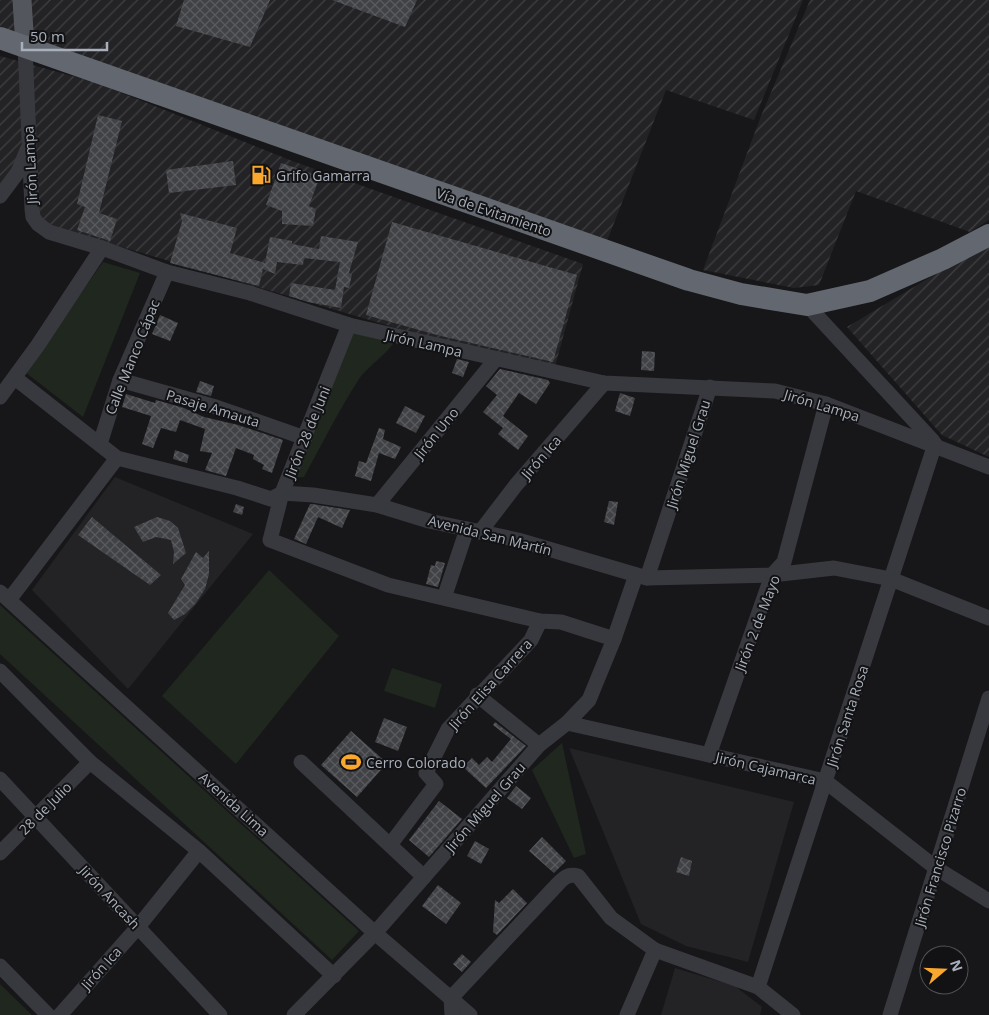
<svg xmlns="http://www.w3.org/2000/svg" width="989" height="1015" viewBox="0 0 989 1015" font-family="'Open Sans',sans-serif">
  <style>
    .built { fill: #232326 }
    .industrial { fill: url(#industrial-furrows) }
    .green { fill: #1f271f }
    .building { fill: url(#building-cross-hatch) }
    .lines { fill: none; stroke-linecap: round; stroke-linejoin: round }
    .minor { stroke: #38393e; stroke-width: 15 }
    .major { stroke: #54565d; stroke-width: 19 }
    .highway { stroke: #636870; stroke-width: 22 }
    .labels { text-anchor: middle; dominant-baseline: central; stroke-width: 4; stroke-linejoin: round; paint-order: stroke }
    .street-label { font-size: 14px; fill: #a8afba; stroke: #121214 }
    .poi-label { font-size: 14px; fill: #a8afba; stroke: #121214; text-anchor: start }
  </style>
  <defs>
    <pattern id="industrial-furrows" width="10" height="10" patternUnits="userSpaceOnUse" patternTransform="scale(1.25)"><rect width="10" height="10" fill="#232326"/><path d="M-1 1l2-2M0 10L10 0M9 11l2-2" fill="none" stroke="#404043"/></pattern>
    <pattern id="building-cross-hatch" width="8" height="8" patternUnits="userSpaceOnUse" patternTransform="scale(1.25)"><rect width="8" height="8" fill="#414246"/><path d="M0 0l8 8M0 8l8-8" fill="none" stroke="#5a5b5f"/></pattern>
  </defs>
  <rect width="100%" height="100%" fill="#171719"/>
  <!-- built -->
  <g class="built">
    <polygon points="115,477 253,534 128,689 32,590"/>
    <polygon points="569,748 794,802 748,962 686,946 641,924"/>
    <polygon points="675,968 735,986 762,1007 760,1015 661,1015"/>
  </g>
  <!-- industrial -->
  <g class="industrial">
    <polygon points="0,0 16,0 17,39 0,32"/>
    <polygon points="29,0 803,0 754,120 666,90 607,241 31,45"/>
    <polygon points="810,0 989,0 989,220 970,232 856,191 819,285 794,288 703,270 761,116"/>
    <polygon points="0,56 97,83 295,162 583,264 553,374 47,225 38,216 33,164 0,192"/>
    <polygon points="989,242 989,457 942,435 847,327"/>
  </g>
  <!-- green -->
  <g class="green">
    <polygon points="103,262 140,273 83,417 25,372"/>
    <path d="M354,331L395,340C391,351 368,366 359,379C339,410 322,444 304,477L290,478Z"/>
    <polygon points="269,570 339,636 236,764 162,696"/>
    <polygon points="0,605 359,931 332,960 0,654"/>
    <polygon points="392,668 442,684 435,708 384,691"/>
    <polygon points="562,743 586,854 574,858 532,770"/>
    <polygon points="0,984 32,1015 0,1015"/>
  </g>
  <!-- building -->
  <g class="building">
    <polygon points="184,0 270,0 250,47 176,26"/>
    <polygon points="332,0 417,0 405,27"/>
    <polygon points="98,115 122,121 99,213 117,219 110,241 77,230 85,207 77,204"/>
    <polygon points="233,161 236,185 169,193 166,170"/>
    <polygon points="281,163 320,176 309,206 316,209 313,226 282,224 282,211 266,205"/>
    <polygon points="180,213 237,228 230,253 265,263 270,237 292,241 292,244 319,249 321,236 358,242 349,273 352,274 349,288 344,287 341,308 308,302 289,296 291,283 335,290 340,262 304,258 303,265 277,262 275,274 263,269 259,286 170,263 182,221"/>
    <polygon points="392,222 577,275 553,362 437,335 366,315"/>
    <polygon points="160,315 178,323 170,341 152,334"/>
    <polygon points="642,351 655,352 654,371 641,370"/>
    <polygon points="457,359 469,362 463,377 452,373"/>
    <polygon points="500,369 548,380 550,383 536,404 519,393 503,416 528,436 518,450 498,434 503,428 483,412 497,395 486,386"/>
    <polygon points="200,381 214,386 211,396 196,392"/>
    <polygon points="620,393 635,398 630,416 615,411"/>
    <polygon points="126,394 155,403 156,400 184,408 204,417 238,425 283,440 272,473 262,469 264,465 253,459 254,455 236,448 226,476 205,470 212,453 200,451 205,429 180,420 176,432 161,428 153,448 142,444 151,416 122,407"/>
    <polygon points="405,406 425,416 416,433 396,423"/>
    <polygon points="379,428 385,430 383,439 401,447 395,459 379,453 371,481 355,476 359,461 366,463"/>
    <polygon points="175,450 189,455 187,463 173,459"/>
    <polygon points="609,501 618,502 614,525 604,522"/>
    <polygon points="236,504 244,507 242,515 233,512"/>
    <polygon points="310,504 312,504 350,510 342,528 318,517 306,544 294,539"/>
    <polygon points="92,517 124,544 161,575 150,585 78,535"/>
    <polygon points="157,517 170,521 178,528 186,553 173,564 174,552 171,540 156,537 143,542 134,527"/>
    <polygon points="209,551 209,574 205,589 196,603 185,614 174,620 168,613 185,585 181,579 196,552 203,558"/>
    <polygon points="436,561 445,563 438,587 426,584 431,565 435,566"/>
    <polygon points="384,718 407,727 398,751 375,742"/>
    <polygon points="495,722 526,746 486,788 463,767 472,758 479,765 487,757 492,762 511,739 493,725"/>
    <polygon points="351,731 387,763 357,797 321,765"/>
    <polygon points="516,786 531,798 522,809 507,798"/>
    <polygon points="439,801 462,819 429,857 409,840"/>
    <polygon points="542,837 566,861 554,873 529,851"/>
    <polygon points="475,841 489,849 481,864 467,856"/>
    <polygon points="681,857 692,861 689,876 676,872"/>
    <polygon points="438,885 461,903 446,924 422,906"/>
    <polygon points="513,889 527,903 497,935 493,932 495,900 499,903"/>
    <polygon points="462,954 471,962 462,972 453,964"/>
  </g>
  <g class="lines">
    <!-- minor -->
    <g class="minor">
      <polyline points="25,47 32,209 33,217 38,224 49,232 102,248 167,272 250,293 349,325 604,383 775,391 826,404 989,467"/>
      <polyline points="0,196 18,172 27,150"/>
      <polyline points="807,305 933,441"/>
      <polyline points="349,325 282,493 270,540 388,585 540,621 561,622 614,639"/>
      <polyline points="15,378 117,458 237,488 271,499 282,493 313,495 377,505 429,521 518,540 647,578 772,575 834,568 891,579 989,618"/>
      <polyline points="120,380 216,407 305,438"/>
      <polyline points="0,397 38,345 102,248"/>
      <polyline points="100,444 120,380 167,272"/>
      <polyline points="377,505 495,360"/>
      <polyline points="480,532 516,485 604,383"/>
      <polyline points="647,578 710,387"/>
      <polyline points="0,592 375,933 470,1015"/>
      <polyline points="444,598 467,529"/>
      <polyline points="9,600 117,458"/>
      <polyline points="0,671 90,762 199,851 334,976"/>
      <polyline points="477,695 539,745"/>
      <polyline points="567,723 825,781 936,868 989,901"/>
      <polyline points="709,755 772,575 784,562 826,404"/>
      <polyline points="301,762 424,877"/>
      <polyline points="0,779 220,1015"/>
      <polyline points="390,845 436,784 426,773 448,729 531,640 540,621"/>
      <polyline points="0,853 90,762"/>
      <polyline points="0,966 48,1015"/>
      <polyline points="758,987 935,444"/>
      <polyline points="60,1015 138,927 199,851"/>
      <polyline points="294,1015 375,933 539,745 567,723 589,700 614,639 636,575"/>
      <path d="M452,1015L451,998L554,888C562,880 566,873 578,876L611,918L655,950L758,987L793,1015"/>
      <polyline points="627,1015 655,950"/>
      <polyline points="890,1015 989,698"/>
    </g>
    <!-- major -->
    <polyline class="major" points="22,0 25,47"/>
    <!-- highway -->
    <polyline class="highway" points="0,38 689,280 741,294 807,305 870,291 943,259 989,235"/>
  </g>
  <!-- icons -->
  <defs>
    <symbol id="fuel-bare" viewBox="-9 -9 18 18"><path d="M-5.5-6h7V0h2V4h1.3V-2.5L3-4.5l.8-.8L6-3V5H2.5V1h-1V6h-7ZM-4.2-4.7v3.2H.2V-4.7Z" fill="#faa72e" stroke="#121214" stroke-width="2.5" paint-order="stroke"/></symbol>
    <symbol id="stadium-bare" viewBox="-9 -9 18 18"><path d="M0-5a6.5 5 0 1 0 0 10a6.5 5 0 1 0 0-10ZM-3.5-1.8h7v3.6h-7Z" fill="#faa72e" stroke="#121214" stroke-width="2.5" paint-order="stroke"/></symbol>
  </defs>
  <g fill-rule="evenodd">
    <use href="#fuel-bare" x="247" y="161" width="28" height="28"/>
    <use href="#stadium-bare" x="337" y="748" width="28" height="28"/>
  </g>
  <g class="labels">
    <!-- street labels -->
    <g class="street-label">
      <text transform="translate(30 165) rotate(-93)">Jirón Lampa</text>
      <text transform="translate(494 212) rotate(19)">Vía de Evitamiento</text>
      <text transform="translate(424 343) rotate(13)">Jirón Lampa</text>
      <text transform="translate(132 357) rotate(-68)">Calle Manco Cápac</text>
      <text transform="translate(822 405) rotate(17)">Jirón Lampa</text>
      <text transform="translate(213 408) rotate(17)">Pasaje Amauta</text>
      <text transform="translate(307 432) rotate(-68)">Jirón 28 de Juni</text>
      <text transform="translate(436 433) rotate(-51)">Jirón Uno</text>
      <text transform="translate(688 454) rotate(-72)">Jirón Miguel Grau</text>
      <text transform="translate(541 457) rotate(-49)">Jirón Ica</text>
      <text transform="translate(490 535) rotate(14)">Avenida San Martín</text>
      <text transform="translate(757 623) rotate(-69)">Jirón 2 de Mayo</text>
      <text transform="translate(490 684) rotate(-48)">Jirón Elisa Carrera</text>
      <text transform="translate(847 716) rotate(-72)">Jirón Santa Rosa</text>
      <text transform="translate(766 768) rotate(13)">Jirón Cajamarca</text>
      <text transform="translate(234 804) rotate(42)">Avenida Lima</text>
      <text transform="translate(485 807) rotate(-49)">Jirón Miguel Grau</text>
      <text transform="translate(45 808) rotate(-45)">28 de Julio</text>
      <text transform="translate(940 857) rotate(-73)">Jirón Francisco Pizarro</text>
      <text transform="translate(110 897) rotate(47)">Jirón Ancash</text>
      <text transform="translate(101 968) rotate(-48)">Jirón Ica</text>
    </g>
    <!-- poi labels -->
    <g class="poi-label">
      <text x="276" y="175">Grifo Gamarra</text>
      <text x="366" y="762">Cerro Colorado</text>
    </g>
  </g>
  <!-- north arrow -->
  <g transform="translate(944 970) rotate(71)"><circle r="24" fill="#121214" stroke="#4e5156"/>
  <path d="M0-4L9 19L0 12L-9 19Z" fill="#faa72e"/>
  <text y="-8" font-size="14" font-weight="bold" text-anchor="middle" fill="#a8afba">N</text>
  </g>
  <!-- scale -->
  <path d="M22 42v8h85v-8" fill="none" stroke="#a8afba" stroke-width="2.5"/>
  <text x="30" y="42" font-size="15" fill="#a8afba" stroke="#121214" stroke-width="4" paint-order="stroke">50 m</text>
</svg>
